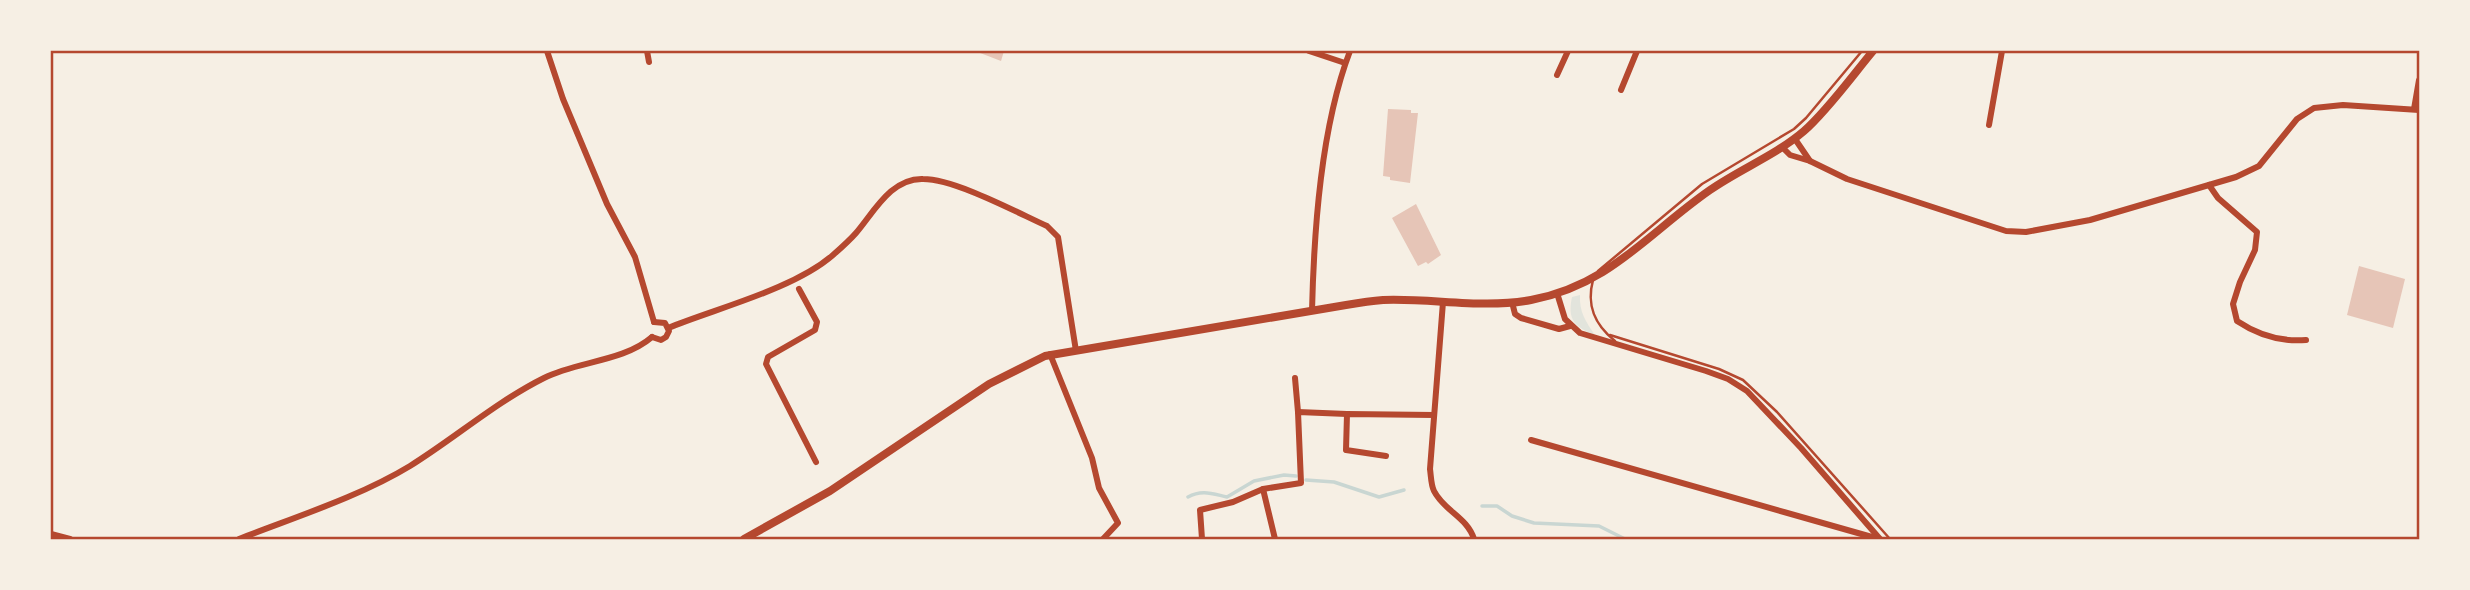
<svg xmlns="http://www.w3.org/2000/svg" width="2470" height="590" viewBox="0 0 2470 590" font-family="'Space Grotesk',sans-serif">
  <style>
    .green { fill: #e2e4dc }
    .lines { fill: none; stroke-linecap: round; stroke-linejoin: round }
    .stream { stroke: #c9d6d2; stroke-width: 3.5 }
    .building { fill: #e6c5b7 }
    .service { stroke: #b5482f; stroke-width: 2.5 }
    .minor { stroke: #b5482f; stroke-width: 6 }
    .tertiary { stroke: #b5482f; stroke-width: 8 }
    .neatline { fill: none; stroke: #b5482f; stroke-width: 2.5 }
  </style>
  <rect width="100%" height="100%" fill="#f6efe4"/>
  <!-- green -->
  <path class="green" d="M1580,295C1579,312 1586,322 1595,335C1575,327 1567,320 1572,297Z"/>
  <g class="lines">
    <!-- stream -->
    <g class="stream">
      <polyline points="1306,480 1334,482 1379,497 1404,490"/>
      <path d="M1188,497C1202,489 1213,494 1227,497L1254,481L1284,475L1296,476"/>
      <polyline points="1482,506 1497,506 1512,516 1534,523 1599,526 1625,539"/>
    </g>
  </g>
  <!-- building -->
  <g class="building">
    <polygon points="975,51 1004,51 1001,61"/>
    <polygon points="1388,109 1411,110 1411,113 1418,113 1410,183 1390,180 1390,177 1383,176"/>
    <polygon points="1416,204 1441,255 1428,264 1426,262 1418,266 1392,218"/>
    <polygon points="2359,266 2405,279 2393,328 2347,315"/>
  </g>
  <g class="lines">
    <!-- service -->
    <g class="service">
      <polyline points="1598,271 1702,184 1794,129 1806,118 1862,51"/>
      <path d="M1593,280C1586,306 1595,325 1615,341"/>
      <polyline points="1610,335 1719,369 1743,380 1777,412 1890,539"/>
    </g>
    <!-- minor -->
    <g class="minor">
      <polyline points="547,51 563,99 607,204 635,257 654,322"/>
      <polyline points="647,51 649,62"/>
      <polyline points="1309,51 1345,63"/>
      <polyline points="1557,75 1568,51"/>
      <polyline points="1621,90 1637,51"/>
      <polyline points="2414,109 2419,80"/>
      <polyline points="1989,125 2002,51"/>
      <polyline points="1795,139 1810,161"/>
      <polyline points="1782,147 1790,155 1810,161 1847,179 2006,231 2026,232 2090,220 2236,177 2259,166 2297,119 2314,108 2343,105 2419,110"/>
      <path d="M2209,185L2218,198L2257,232L2255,250L2240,282L2233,304L2237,321C2258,335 2281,342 2306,340"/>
      <polyline points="799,289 817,322 815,330 768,357 766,364 816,462"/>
      <polyline points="1557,293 1565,319 1580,333 1706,371 1728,379 1747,391 1801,448 1880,539"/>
      <path d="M1443,302L1430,469C1431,476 1431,485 1434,491C1444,511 1467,517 1474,539"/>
      <polyline points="1512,302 1515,314 1521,318 1559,329 1570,326"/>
      <path d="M1312,311C1314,229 1321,127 1350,51"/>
      <path d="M668,328C717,308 794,289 833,255C841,248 849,241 856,233C874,212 891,178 923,179C955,179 1016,212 1047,226L1058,237L1076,351"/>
      <polyline points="652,337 661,340 666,337 669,331 665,323 654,322"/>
      <polyline points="1050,354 1092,458 1099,488 1118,523 1103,539"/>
      <polyline points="1295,378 1298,412"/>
      <polyline points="1531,440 1879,539"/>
      <polyline points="1386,456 1346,450 1347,414 1434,415"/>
      <polyline points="1263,489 1275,539"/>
      <polyline points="51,534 70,539"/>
      <path d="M239,539C295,517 359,497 410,466C455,438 496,402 544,378C577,361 623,362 652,337"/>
      <polyline points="1202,539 1200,510 1233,502 1263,489 1301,483 1298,412 1347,414"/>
    </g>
    <!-- tertiary -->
    <path class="tertiary" d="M744,539L830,491L989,384L1045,356L1346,305C1358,303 1371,301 1383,300C1432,298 1483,309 1531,300C1610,285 1648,233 1710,190C1740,169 1776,155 1804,131C1827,111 1853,75 1873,51"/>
  </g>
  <!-- border -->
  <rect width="2470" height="590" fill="none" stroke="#f6efe4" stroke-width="105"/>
  <rect x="52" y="52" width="2366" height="486" class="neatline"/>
</svg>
